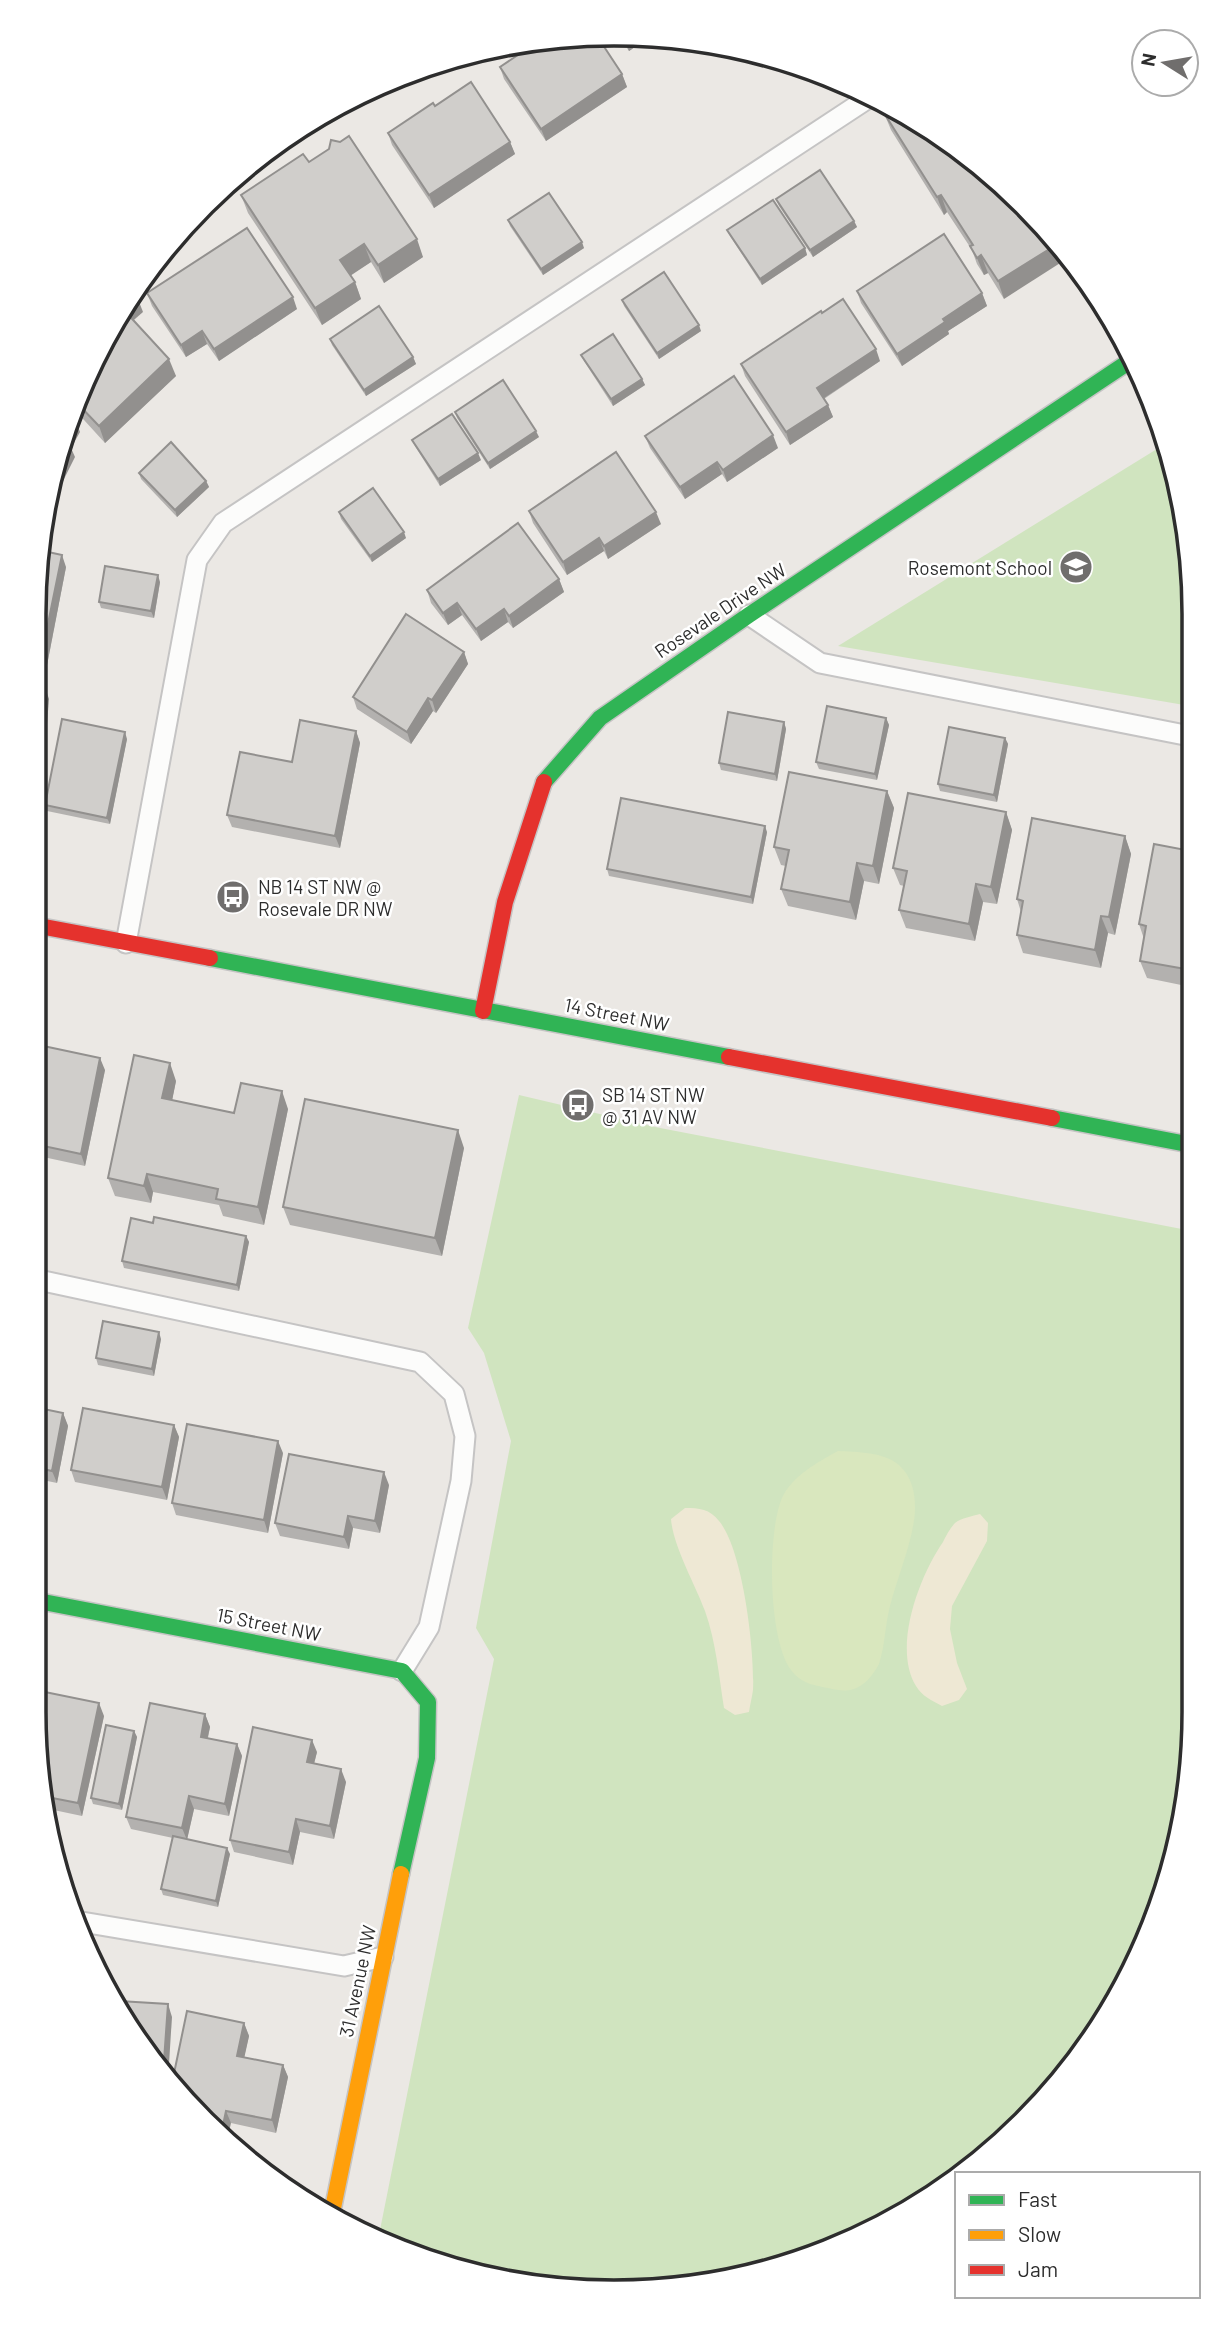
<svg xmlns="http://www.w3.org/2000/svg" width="1228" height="2326" viewBox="0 0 1228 2326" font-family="Barlow,sans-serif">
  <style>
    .green { fill: #d0e4bf }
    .sand { fill: #eee8d4 }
    .pitch { fill: #d9e7be }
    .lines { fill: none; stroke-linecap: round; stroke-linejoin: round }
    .lane-casing { stroke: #c5c4c4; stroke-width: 23 }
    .fast-casing { stroke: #c5c4c4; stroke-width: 19 }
    .slow-casing { stroke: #c5c4c4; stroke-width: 19 }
    .jam-casing { stroke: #c5c4c4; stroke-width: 19 }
    .lane { stroke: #fcfcfb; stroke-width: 19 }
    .fast { stroke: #30b455; stroke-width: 16 }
    .slow { stroke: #ff9f0a; stroke-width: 16 }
    .jam { stroke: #e5322d; stroke-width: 16 }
    .wall { fill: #b3b1af }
    .shaded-wall { fill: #92908e }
    .building { fill: #d0cecb; stroke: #92908e; stroke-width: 2 }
    .labels { text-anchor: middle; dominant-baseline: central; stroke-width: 5; stroke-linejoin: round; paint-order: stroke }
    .poi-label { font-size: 19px; fill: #2d2d2d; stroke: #fff; text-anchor: start }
    .street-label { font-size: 19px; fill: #2d2d2d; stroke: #fff }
    .rim { fill: none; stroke: #2d2d2d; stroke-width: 3.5 }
  </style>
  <rect width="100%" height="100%" fill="#ebe8e4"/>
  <!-- green -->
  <g class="green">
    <polygon points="1165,444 1190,538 1190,706 838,646"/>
    <polygon points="519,1095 655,1127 1192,1231 1194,1750 1175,1862 1135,1969 1024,2123 962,2174 957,2174 957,2178 936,2195 837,2248 652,2291 464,2273 379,2235 494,1659 476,1628 511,1441 484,1353 468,1328"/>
  </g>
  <!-- sand -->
  <g class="sand">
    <path d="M685,1508C699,1508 710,1509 719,1521C743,1549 755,1652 753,1690C752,1697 750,1705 749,1712L735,1715L724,1708C719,1676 716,1642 705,1611C695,1584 673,1546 671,1519Z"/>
    <path d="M980,1514L988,1523L987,1541L952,1606L950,1629L957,1663L967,1689L959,1700L942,1706C931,1700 922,1696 916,1686C892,1647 920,1575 943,1542C946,1536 950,1528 955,1523C961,1518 973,1516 980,1514Z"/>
  </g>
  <!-- pitch -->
  <path class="pitch" d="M838,1451C857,1452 884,1452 899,1465C912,1477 915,1492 915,1508C915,1536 897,1578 890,1606C885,1625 885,1646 879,1664C876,1670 868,1681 863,1684C851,1693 841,1691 828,1688C812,1685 801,1683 791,1670C768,1639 767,1533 782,1498C792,1476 818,1462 838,1451Z"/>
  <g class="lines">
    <defs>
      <g id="lane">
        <polyline points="749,615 820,663 1190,736"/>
        <polyline points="126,943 197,560 223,523 873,95"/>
        <polyline points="34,1279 420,1362 454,1394 465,1436 461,1481 429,1627 402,1671"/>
        <polyline points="76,1921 344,1966 383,1957"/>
      </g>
      <g id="fast">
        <polyline points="544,782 600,718 749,615 1133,359"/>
        <polyline points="210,958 729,1057"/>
        <polyline points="1052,1118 1192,1145"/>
        <polyline points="33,1600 402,1671 428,1702 427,1758 401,1874"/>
      </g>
      <polyline id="slow" points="332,2213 401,1874"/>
      <g id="jam">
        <polyline points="34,925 210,958"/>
        <polyline points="483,1011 505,902 544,782"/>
        <polyline points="729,1057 1052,1118"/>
      </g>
    </defs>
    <!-- lane casing -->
    <use href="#lane" class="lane-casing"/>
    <!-- fast casing -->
    <use href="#fast" class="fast-casing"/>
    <!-- slow casing -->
    <use href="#slow" class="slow-casing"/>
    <!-- jam casing -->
    <use href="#jam" class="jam-casing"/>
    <!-- lane -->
    <use href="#lane" class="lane"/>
    <!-- fast -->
    <use href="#fast" class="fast"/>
    <!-- slow -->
    <use href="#slow" class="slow"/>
    <!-- jam -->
    <use href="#jam" class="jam"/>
  </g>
  <!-- wall -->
  <g class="wall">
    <polygon points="652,35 666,37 655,44 650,37 629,51 619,36"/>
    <polygon points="531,40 622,74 627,87 546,141 504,79 500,67 533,45"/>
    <polygon points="435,106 510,142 515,154 434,208 392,145 388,133"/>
    <polygon points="884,113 997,177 1004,299 988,273 984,275 977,264 972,250 947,212 944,215 891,130"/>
    <polygon points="309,162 423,257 384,283 371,262 350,275 355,282 361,299 322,325 248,213 241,195"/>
    <polygon points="776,199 854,221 857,227 813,257 779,206"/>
    <polygon points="508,220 584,248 543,275 510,226"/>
    <polygon points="727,230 805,248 807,255 762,285 730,236"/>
    <polygon points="857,291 982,293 987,306 948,331 949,334 902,366 861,303"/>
    <polygon points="147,293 297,309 219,361 207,344 186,357 152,306"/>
    <polygon points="622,300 701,331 659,359 624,306"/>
    <polygon points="143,312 134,320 176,376 105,443 74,409 93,357"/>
    <polygon points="330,339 413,357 416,364 366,396 332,345"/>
    <polygon points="581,355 642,379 645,385 613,406 584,361"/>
    <polygon points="880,361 824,399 828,405 833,417 790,445 745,376 741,364"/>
    <polygon points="455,412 539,437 490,469 457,418"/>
    <polygon points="645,436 778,448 727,482 722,474 685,499 650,448"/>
    <polygon points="412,440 481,460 440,486 415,446"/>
    <polygon points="139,473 206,481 209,487 177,517 141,479"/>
    <polygon points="529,511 661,524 608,559 604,551 567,575 533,523"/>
    <polygon points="339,512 406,538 372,562 341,519"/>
    <polygon points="66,567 47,665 34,662 34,576"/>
    <polygon points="559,579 564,592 513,628 508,622 481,641 462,615 448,625 431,603 427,590"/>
    <polygon points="160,582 154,618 101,608 99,602"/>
    <polygon points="464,652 468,664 436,713 433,711 411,744 357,709 353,697"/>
    <polygon points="886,718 889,725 877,780 819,769 816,762"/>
    <polygon points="784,722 786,729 777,781 721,770 719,763"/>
    <polygon points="356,731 360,743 340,848 232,827 227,815 292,762"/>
    <polygon points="1005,738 1008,744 997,802 940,791 938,784"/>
    <polygon points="127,739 110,824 47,811 45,805"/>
    <polygon points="887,791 894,808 879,884 864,881 856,920 788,906 781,889 786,866 781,865 774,847"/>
    <polygon points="1006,812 1012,830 997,904 983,902 975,941 906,928 899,910 904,886 900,885 893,868"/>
    <polygon points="767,832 753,904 609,876 607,869"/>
    <polygon points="1125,836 1131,854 1115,935 1108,933 1101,968 1023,953 1017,935 1021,912 1017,899"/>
    <polygon points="1191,851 1191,987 1147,978 1140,961 1144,939 1139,924"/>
    <polygon points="34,1044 105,1070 85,1166 34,1155"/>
    <polygon points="176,1081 172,1100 234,1113 288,1109 264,1225 223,1216 219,1205 153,1192 151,1203 115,1196 108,1178"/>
    <polygon points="464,1148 442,1256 290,1225 283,1207"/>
    <polygon points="153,1223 246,1236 249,1242 239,1291 124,1268 122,1261"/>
    <polygon points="161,1339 154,1376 98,1365 96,1358"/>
    <polygon points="34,1407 63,1413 68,1426 57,1483 33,1478"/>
    <polygon points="174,1425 179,1437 167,1500 75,1482 71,1470"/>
    <polygon points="283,1453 268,1533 176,1515 172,1503"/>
    <polygon points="389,1485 380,1533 353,1528 349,1549 280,1536 275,1523"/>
    <polygon points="205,1714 210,1727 208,1738 237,1744 242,1756 229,1816 194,1809 187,1839 230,1854 218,1907 163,1895 161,1889 173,1838 131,1829 126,1817"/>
    <polygon points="104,1716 82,1816 49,1809 34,1717"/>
    <polygon points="134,1731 137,1737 122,1810 93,1804 91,1798"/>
    <polygon points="317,1752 314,1764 346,1782 334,1839 300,1832 293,1865 234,1852 230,1840"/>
    <polygon points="244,2023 249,2036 244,2057 283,2065 288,2077 276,2133 231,2123 172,2083"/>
  </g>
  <!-- shaded-wall -->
  <g class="shaded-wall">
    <polygon points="629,35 649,35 650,37 629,51 624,38"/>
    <polygon points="651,35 652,35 666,37 655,44"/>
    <polygon points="622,74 627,87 546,141 541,129"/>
    <polygon points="510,142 515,154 434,208 429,195"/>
    <polygon points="941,195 947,212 944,215 937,197"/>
    <polygon points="854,221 857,227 813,257 810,250"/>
    <polygon points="417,239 423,257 384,283 378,265"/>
    <polygon points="582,242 584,248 543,275 541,269"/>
    <polygon points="364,244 371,262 347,278 340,260"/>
    <polygon points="1056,245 1068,258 1004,299 998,281"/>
    <polygon points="805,248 807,255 762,285 760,279"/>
    <polygon points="981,255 988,273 984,275 977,258"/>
    <polygon points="355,282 361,299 322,325 315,308"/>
    <polygon points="982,293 987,306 948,331 949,334 902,366 897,354 943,319"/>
    <polygon points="136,294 143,312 128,325 123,310 127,303"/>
    <polygon points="293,297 297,309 219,361 214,349"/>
    <polygon points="699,325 701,331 659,359 657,353"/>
    <polygon points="202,331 207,344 186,357 181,345"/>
    <polygon points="876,349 880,361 821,400 817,388"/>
    <polygon points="413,357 416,364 366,396 364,390"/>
    <polygon points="169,359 176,376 105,443 99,426"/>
    <polygon points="642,379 645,385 613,406 611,399"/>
    <polygon points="828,405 833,417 790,445 786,432"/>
    <polygon points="75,419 80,432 71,448 75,457 44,519 49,487 64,441"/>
    <polygon points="536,431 539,437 490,469 488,463"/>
    <polygon points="773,435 778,448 727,482 723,470"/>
    <polygon points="478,453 481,460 440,486 438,479"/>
    <polygon points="717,462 722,474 685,499 680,487"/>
    <polygon points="206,481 209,487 177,517 175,510"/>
    <polygon points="656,512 661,524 608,559 604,546"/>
    <polygon points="404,532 406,538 372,562 370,556"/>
    <polygon points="599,538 604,551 567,575 563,562"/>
    <polygon points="62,555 66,567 47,665 42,653"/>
    <polygon points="158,575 160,582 154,618 151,611"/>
    <polygon points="559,579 564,592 513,628 509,616"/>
    <polygon points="457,603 462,615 448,625 443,613"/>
    <polygon points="504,609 508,622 481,641 476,629"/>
    <polygon points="464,652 468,664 436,713 432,700"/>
    <polygon points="45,687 49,699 46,736 36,773 34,769 34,749"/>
    <polygon points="428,698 433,711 411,744 407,732"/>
    <polygon points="886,718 889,725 877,780 875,774"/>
    <polygon points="784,722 786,729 777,781 775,774"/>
    <polygon points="356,731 360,743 340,848 335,836"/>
    <polygon points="125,732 127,739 110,824 107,818"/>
    <polygon points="1005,738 1008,744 997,802 994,795"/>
    <polygon points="887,791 894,808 879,884 873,866"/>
    <polygon points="1006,812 1012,830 997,904 991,887"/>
    <polygon points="765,826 767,832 753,904 751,897"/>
    <polygon points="1125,836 1131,854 1115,935 1109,917"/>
    <polygon points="857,863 864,881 856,920 850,902"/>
    <polygon points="976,884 983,902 975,941 969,924"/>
    <polygon points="1101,916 1108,933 1101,968 1095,950"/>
    <polygon points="100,1058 105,1070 85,1166 81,1154"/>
    <polygon points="170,1063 176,1081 169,1116 162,1098"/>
    <polygon points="282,1091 288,1109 264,1225 258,1207"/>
    <polygon points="458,1130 464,1148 442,1256 435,1238"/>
    <polygon points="147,1174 153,1192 151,1203 144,1186"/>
    <polygon points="246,1236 249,1242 239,1291 237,1285"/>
    <polygon points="159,1332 161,1339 154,1376 152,1369"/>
    <polygon points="63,1413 68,1426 57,1483 52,1471"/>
    <polygon points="174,1425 179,1437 167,1500 162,1487"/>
    <polygon points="278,1441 283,1453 268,1533 264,1520"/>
    <polygon points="384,1472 389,1485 380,1533 375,1521"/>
    <polygon points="348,1516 353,1528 349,1549 344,1537"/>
    <polygon points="99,1703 104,1716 82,1816 78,1803"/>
    <polygon points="205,1714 210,1727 205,1749 201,1737"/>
    <polygon points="134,1731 137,1737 122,1810 119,1804"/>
    <polygon points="312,1740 317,1752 311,1775 307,1762"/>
    <polygon points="237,1744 242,1756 229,1816 225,1804"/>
    <polygon points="341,1769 346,1782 334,1839 330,1826"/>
    <polygon points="189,1796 194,1809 187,1840 182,1828"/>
    <polygon points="296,1819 300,1832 293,1865 289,1852"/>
    <polygon points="227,1848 230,1854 218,1907 216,1901"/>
    <polygon points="168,2004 172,2017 168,2079 163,2075"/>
    <polygon points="244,2023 249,2036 242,2068 237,2056"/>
    <polygon points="283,2065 288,2077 276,2133 272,2120"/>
    <polygon points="226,2111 231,2123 228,2136 222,2130"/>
  </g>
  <!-- building -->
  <g class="building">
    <polygon points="597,36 622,74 541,129 500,67 534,44 531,40 533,40 539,38"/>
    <polygon points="471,82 510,142 429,195 388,133 433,103 435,106"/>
    <polygon points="893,108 997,177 1056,245 998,281 981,255 977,258 970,246 973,245 941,195 937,197 884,113"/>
    <polygon points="349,136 417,239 378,265 364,244 340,260 355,282 315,308 241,195 303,154 309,162 329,149 331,140 340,142"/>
    <polygon points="820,170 854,221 810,250 776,199"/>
    <polygon points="549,193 582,242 541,269 508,220"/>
    <polygon points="773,200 805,248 760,279 727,230"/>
    <polygon points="247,228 293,297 214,349 202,331 181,345 147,293"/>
    <polygon points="944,234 982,293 943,319 945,322 897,354 857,291"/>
    <polygon points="664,272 699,325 657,353 622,300"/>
    <polygon points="134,292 136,294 127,303"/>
    <polygon points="843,299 876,349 817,388 828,405 786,432 741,364 821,311 822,313"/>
    <polygon points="379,306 413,357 364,390 330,339"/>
    <polygon points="123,309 169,359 99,426 76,402 93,357"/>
    <polygon points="613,334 642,379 611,399 581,355"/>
    <polygon points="734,376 773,435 723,470 717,462 680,487 645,436"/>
    <polygon points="503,380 536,431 488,463 455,412"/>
    <polygon points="452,414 478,453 438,479 412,440"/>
    <polygon points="71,417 75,419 64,441 70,445 49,487 53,463"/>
    <polygon points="171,442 206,481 175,510 139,473"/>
    <polygon points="616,452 656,512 604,546 599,538 563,562 529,511"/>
    <polygon points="373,488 404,532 370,556 339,512"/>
    <polygon points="518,523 559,579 509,616 504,609 476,629 457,603 443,613 427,590"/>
    <polygon points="39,550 62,555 42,653 34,651 34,576"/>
    <polygon points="105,566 158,575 151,611 99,602"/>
    <polygon points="406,614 464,652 432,700 428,698 407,732 353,697"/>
    <polygon points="34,685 45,687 42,723 34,749"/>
    <polygon points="827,706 886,718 875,774 816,762"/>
    <polygon points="728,712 784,722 775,774 719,763"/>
    <polygon points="62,719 125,732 107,818 45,805"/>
    <polygon points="300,720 356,731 335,836 227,815 240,752 292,762"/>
    <polygon points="949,727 1005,738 994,795 938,784"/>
    <polygon points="789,772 887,791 873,866 857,863 850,902 781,889 789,850 774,847"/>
    <polygon points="908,793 1006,812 991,887 976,884 969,924 899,910 907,871 893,868"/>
    <polygon points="621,798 765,826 751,897 607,869"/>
    <polygon points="1032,818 1125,836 1109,917 1101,916 1095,950 1017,935 1023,901 1017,899"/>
    <polygon points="1154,844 1191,851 1191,970 1140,961 1146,926 1139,924"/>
    <polygon points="34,1044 100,1058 81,1154 34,1144"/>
    <polygon points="134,1055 170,1063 162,1098 234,1113 241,1083 282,1091 258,1207 216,1199 218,1189 147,1174 144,1186 108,1178"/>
    <polygon points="305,1099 458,1130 435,1238 283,1207"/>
    <polygon points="154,1217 246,1236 237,1285 122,1261 131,1218 153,1223"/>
    <polygon points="103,1321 159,1332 152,1369 96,1358"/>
    <polygon points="34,1407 63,1413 52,1471 34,1467"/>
    <polygon points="83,1408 174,1425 162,1487 71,1470"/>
    <polygon points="187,1424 278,1441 264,1520 172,1503"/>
    <polygon points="289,1454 384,1472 375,1521 348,1516 344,1537 275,1523"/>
    <polygon points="40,1691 99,1703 78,1803 47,1797 34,1717"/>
    <polygon points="150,1703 205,1714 201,1737 237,1744 225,1804 189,1796 182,1828 126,1817"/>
    <polygon points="106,1725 134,1731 119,1804 91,1798"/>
    <polygon points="253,1727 312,1740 307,1762 341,1769 330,1826 296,1819 289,1852 230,1840"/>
    <polygon points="173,1836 227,1848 216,1901 161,1889"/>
    <polygon points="119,2001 168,2004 163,2075 154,2066"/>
    <polygon points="187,2011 244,2023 237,2056 283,2065 272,2120 226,2111 222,2130 172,2083"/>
  </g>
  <!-- icons -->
  <defs>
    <symbol id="school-disc" viewBox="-11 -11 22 22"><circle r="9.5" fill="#706e6d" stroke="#fff"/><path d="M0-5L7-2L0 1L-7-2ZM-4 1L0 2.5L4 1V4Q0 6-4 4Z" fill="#fff"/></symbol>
    <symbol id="bus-disc" viewBox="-11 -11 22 22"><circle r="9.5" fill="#706e6d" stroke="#fff"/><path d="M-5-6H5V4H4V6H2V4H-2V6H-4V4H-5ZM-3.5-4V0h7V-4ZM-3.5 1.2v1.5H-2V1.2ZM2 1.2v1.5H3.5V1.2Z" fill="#fff"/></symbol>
  </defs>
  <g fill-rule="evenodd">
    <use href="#school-disc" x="1057" y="548" width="38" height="38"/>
    <use href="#bus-disc" x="214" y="878" width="38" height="38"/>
    <use href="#bus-disc" x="559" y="1086" width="38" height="38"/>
  </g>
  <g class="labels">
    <!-- poi labels -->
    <g class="poi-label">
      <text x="1052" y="567" text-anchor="end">Rosemont School</text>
      <text x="258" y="886">NB 14 ST NW @<tspan x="258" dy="22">Rosevale DR NW</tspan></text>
      <text x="602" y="1094">SB 14 ST NW<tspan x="602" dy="22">@ 31 AV NW</tspan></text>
    </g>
    <!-- street labels -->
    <g class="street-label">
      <text transform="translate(720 610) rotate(-34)">Rosevale Drive NW</text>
      <text transform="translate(617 1014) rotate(11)">14 Street NW</text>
      <text transform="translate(269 1624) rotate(11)">15 Street NW</text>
      <text transform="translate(357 1981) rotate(-78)">31 Avenue NW</text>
    </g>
  </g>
  <!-- crop -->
  <path d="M0 0H1228V2326H0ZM614 46H614A568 568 0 0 1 1182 614V1712A568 568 0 0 1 614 2280H614A568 568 0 0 1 46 1712V614A568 568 0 0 1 614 46Z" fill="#fff" fill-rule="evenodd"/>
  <path class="rim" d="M614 46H614A568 568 0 0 1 1182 614V1712A568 568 0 0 1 614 2280H614A568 568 0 0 1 46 1712V614A568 568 0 0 1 614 46Z"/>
  <!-- legend -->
  <rect x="955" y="2172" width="245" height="126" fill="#ffffff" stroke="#ababab" stroke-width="2"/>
  <rect x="969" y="2195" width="35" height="10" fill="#30b455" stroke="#ababab" stroke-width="2"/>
  <text x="1018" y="2207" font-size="21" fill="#2d2d2d">Fast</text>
  <rect x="969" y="2230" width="35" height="10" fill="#ff9f0a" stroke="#ababab" stroke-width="2"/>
  <text x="1018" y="2242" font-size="21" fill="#2d2d2d">Slow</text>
  <rect x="969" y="2265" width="35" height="10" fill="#e5322d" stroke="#ababab" stroke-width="2"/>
  <text x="1018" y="2277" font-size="21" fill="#2d2d2d">Jam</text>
  <!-- north arrow -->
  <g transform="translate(1165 63) rotate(281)"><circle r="33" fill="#ffffff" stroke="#ababab" stroke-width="2"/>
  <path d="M0-5L12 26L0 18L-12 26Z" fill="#706e6d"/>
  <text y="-10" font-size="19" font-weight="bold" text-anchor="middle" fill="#2d2d2d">N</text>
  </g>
</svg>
